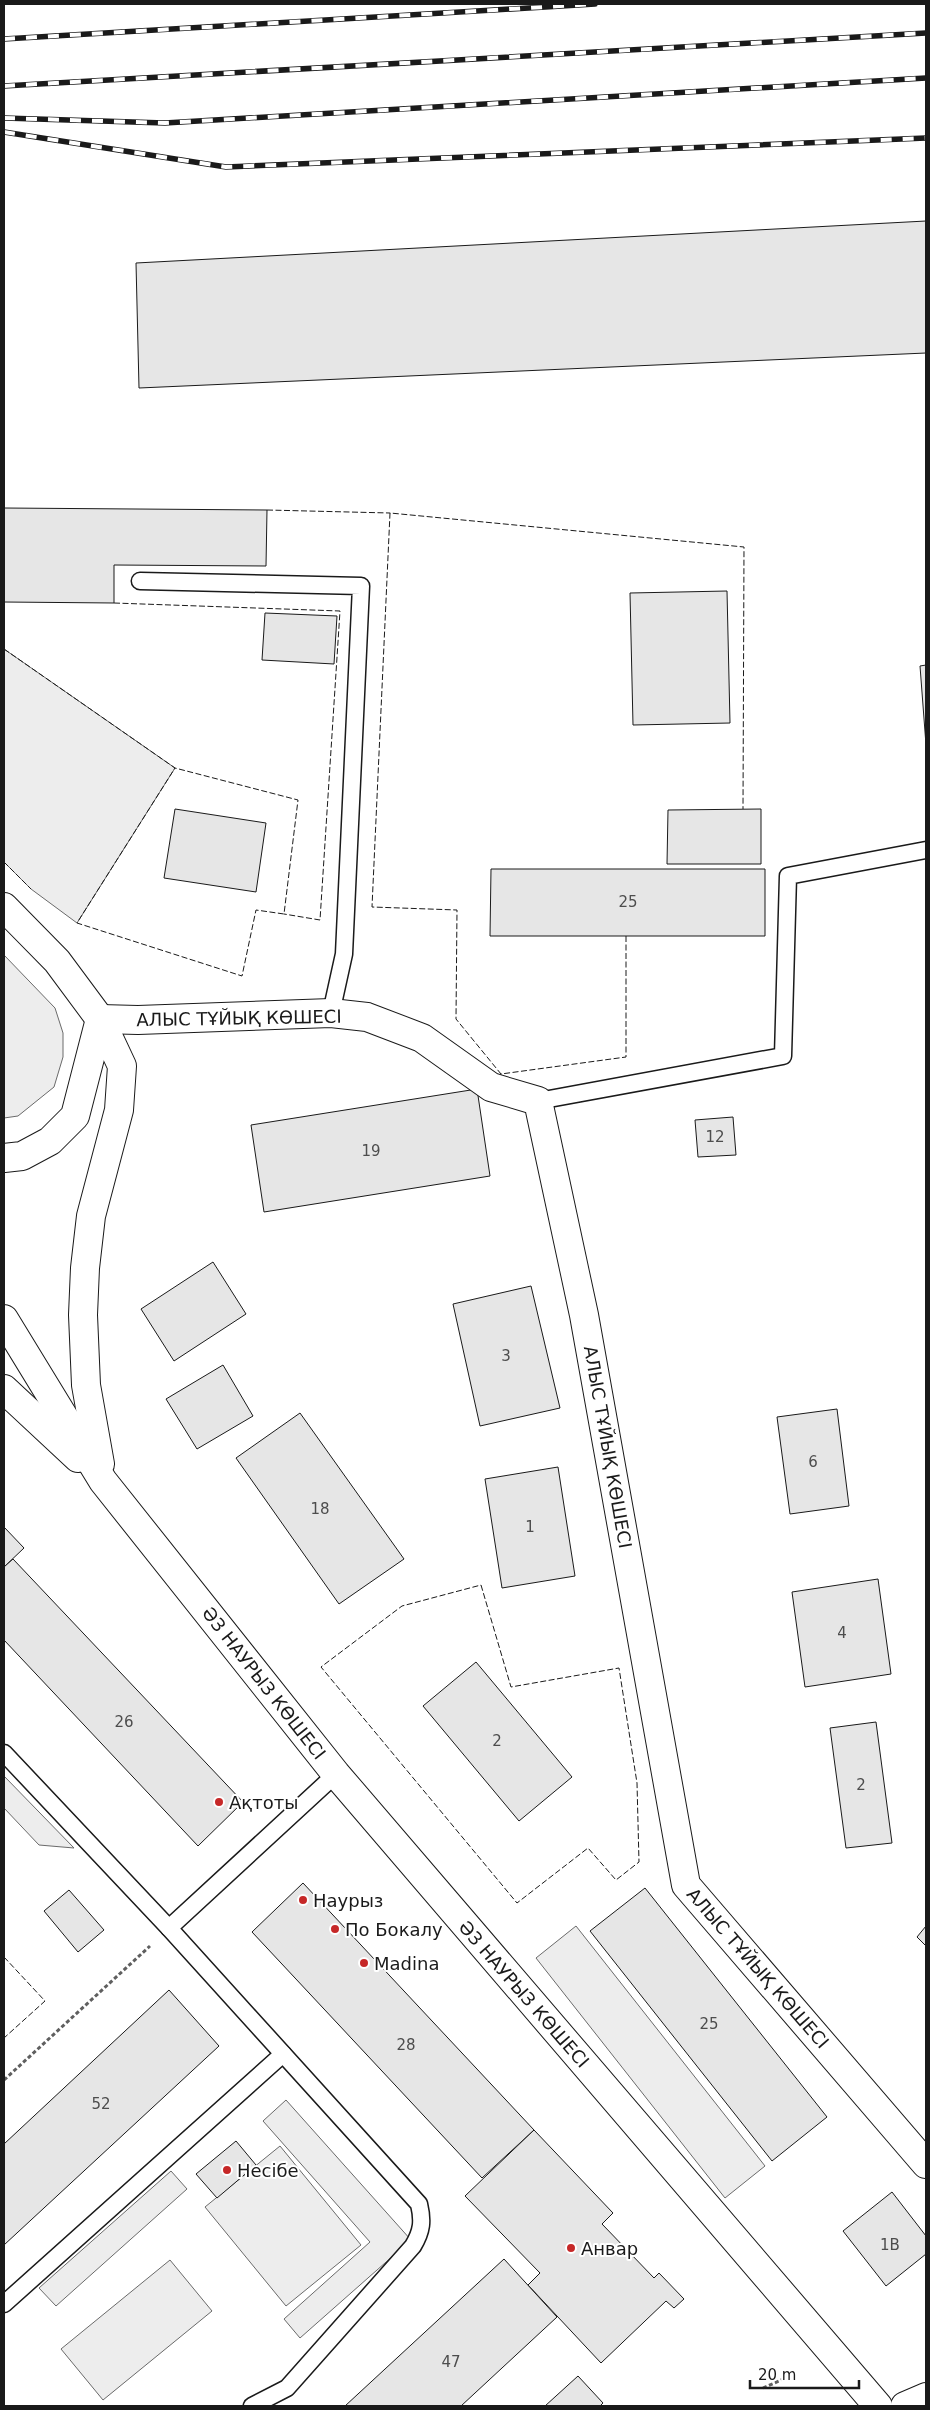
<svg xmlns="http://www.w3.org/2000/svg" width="930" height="2410" viewBox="0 0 930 2410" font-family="'DejaVu Sans',sans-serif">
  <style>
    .built { fill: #ededed; stroke: #6a6a6a }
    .building { fill: #e6e6e6; stroke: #1a1a1a }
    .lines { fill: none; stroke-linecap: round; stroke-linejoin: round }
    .lane-casing { stroke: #1a1a1a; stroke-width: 19 }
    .street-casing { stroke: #1a1a1a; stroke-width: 30 }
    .secondary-casing { stroke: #1a1a1a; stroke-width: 30 }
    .path { stroke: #5f5f5f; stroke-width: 3; stroke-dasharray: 4 2.5; stroke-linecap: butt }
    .lane { stroke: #fff; stroke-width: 16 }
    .street { stroke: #fff; stroke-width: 28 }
    .secondary { stroke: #fff; stroke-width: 28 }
    .rail-casing { stroke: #1a1a1a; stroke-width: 5.5 }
    .rail { stroke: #fff; stroke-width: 4; stroke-dasharray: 11; stroke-linecap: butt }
    .fence { stroke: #1a1a1a; stroke-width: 1; stroke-dasharray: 6 2.5; stroke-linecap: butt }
    .poi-dot { fill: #c62828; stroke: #fff; stroke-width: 2 }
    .labels { text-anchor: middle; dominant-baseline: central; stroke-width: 4; stroke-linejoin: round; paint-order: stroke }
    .number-label { font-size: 15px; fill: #4d4d4d }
    .street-label { font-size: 18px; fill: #1a1a1a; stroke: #fff }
    .poi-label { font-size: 18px; fill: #1a1a1a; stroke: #fff; text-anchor: start }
  </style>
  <rect width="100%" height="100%" fill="#fff"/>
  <!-- built -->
  <g class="built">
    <polygon points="4,649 175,768 77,923 31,889 4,862"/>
    <polygon points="4,955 55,1008 63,1033 63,1057 54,1087 18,1116 4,1118"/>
    <polygon points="4,1776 74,1848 39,1845 4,1808"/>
    <polygon points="576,1926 765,2166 725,2198 536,1958"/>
    <polygon points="286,2100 411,2240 300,2338 284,2319 370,2242 263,2121"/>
    <polygon points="280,2146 361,2245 286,2306 205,2207"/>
    <polygon points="171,2171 187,2189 56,2306 39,2288"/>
    <polygon points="170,2260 212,2311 103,2400 61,2349"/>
  </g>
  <!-- building -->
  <g class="building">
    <polygon points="926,221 926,353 139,388 136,263"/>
    <polygon points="4,508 267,510 266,566 114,565 114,603 4,602"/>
    <polygon points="727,591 730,723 633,725 630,593"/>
    <polygon points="265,613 337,616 334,664 262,660"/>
    <polygon points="926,665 926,745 920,666"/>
    <polygon points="175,809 266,823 256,892 164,878"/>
    <polygon points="761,809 761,864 667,864 668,810"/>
    <polygon points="491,869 765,869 765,936 490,936"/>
    <polygon points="477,1089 490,1176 264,1212 251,1125"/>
    <polygon points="733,1117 736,1155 698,1157 695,1120"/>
    <polygon points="213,1262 246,1314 174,1361 141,1309"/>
    <polygon points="531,1286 560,1408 480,1426 453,1304"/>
    <polygon points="223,1365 253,1416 197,1449 166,1399"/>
    <polygon points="837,1409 849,1506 790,1514 777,1417"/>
    <polygon points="300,1413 404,1559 339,1604 236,1458"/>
    <polygon points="558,1467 575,1576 502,1588 485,1479"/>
    <polygon points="4,1527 24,1548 4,1567"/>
    <polygon points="13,1559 243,1802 198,1846 4,1640 4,1567"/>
    <polygon points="878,1579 891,1674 805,1687 792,1592"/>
    <polygon points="476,1662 572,1777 519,1821 423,1706"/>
    <polygon points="876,1722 892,1843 846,1848 830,1728"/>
    <polygon points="303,1883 534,2130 482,2178 252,1932"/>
    <polygon points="645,1888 827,2117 772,2161 590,1931"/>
    <polygon points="69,1890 104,1930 78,1952 44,1911"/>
    <polygon points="926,1926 926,1946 917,1937"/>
    <polygon points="169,1990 219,2046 4,2245 4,2144"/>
    <polygon points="534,2130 613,2213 602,2224 654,2278 659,2273 684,2299 674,2308 666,2301 601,2363 528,2285 540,2273 465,2196"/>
    <polygon points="236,2141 256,2165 217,2198 196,2174"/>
    <polygon points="892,2192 926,2236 926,2254 886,2286 843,2231"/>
    <polygon points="504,2259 557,2317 461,2406 345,2406"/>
    <polygon points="578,2376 603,2403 600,2406 545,2406"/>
  </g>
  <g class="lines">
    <defs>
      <g id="lane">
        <polyline points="140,581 361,586 344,954 331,1013"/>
        <polyline points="538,1101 783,1056 788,876 926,850"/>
        <path d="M4,1753L169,1928L419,2204C423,2221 422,2231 413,2246L287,2388L252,2406"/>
        <polyline points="169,1928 336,1774"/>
        <polyline points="4,2304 283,2054"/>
      </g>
      <polyline id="street" points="100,1019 138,1020 331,1013 367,1017 422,1038 491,1087 538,1101 584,1315 686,1885 926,2164"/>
      <g id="secondary">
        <polyline points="4,907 57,961 100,1019 122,1066 119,1110 91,1216 85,1268 83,1315 86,1385 100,1464"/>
        <polyline points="4,1158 22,1156 50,1141 75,1116 100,1019"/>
        <polyline points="4,1319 103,1481 336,1774 878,2406"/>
        <polyline points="4,1389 78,1458"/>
        <polyline points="905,2406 926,2397"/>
      </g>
    </defs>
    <!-- lane casing -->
    <use href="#lane" class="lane-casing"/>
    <!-- street casing -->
    <use href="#street" class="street-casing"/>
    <!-- secondary casing -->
    <use href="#secondary" class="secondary-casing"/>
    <!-- path -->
    <g class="path">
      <polyline points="4,2080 150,1946"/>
      <polyline points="763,2388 795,2374"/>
    </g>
    <!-- lane -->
    <use href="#lane" class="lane"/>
    <!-- street -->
    <use href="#street" class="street"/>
    <!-- secondary -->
    <use href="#secondary" class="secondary"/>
    <defs>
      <g id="rail">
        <polyline points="4,39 595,4"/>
        <polyline points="4,86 926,33"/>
        <polyline points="4,118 165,123 926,78"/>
        <polyline points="4,132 226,167 926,138"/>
      </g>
    </defs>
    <!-- rail casing -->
    <use href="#rail" class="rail-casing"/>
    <!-- rail -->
    <use href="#rail" class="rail"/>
    <!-- fence -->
    <g class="fence">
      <polyline points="267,510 390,513"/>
      <polyline points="114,603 340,611 320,920 284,914"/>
      <polyline points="4,649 175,768 298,800 284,914 256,910 242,976 77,923 175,768"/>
      <polyline points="4,862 31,889"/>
      <polyline points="626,936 626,1057 501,1074 456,1019 457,910 372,907 390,513 744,547 743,809"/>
      <polygon points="481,1585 511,1687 619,1668 637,1783 639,1862 616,1880 588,1848 517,1903 321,1667 402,1606"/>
      <polyline points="4,1957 45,2001 4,2038"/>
    </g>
  </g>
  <!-- markers -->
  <g class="poi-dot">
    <circle cx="219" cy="1802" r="5"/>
    <circle cx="303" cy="1900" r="5"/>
    <circle cx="335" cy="1929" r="5"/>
    <circle cx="364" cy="1963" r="5"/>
    <circle cx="227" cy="2170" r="5"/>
    <circle cx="571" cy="2248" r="5"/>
  </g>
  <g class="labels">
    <!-- number labels -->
    <g class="number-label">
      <text x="628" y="902">25</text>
      <text x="715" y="1137">12</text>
      <text x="371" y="1151">19</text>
      <text x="506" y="1356">3</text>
      <text x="813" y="1462">6</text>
      <text x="320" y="1509">18</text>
      <text x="530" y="1527">1</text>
      <text x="842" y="1633">4</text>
      <text x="124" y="1722">26</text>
      <text x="497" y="1741">2</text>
      <text x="861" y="1785">2</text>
      <text x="709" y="2024">25</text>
      <text x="406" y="2045">28</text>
      <text x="101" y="2104">52</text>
      <text x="890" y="2245">1В</text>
      <text x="451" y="2362">47</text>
    </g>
    <!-- street labels -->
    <g class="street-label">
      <text transform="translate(239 1018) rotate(-1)">АЛЫС ТҰЙЫҚ КӨШЕСІ</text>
      <text transform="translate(608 1447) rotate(80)">АЛЫС ТҰЙЫҚ КӨШЕСІ</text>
      <text transform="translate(264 1683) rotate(52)">ӘЗ НАУРЫЗ КӨШЕСІ</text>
      <text transform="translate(758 1968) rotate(49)">АЛЫС ТҰЙЫҚ КӨШЕСІ</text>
      <text transform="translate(524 1994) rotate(49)">ӘЗ НАУРЫЗ КӨШЕСІ</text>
    </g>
    <!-- poi labels -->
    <g class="poi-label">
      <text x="229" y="1802">Ақтоты</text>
      <text x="313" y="1900">Наурыз</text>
      <text x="345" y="1929">По Бокалу</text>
      <text x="374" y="1963">Madina</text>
      <text x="237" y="2170">Несібе</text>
      <text x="581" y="2248">Анвар</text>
    </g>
  </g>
  <!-- border -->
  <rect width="930" height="2410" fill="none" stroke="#1a1a1a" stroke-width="10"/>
  <!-- scale -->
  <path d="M750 2380v8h109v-8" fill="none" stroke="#1a1a1a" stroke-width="2.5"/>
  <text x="758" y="2380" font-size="15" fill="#1a1a1a" stroke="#ffffff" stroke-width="4" paint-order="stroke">20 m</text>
</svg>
